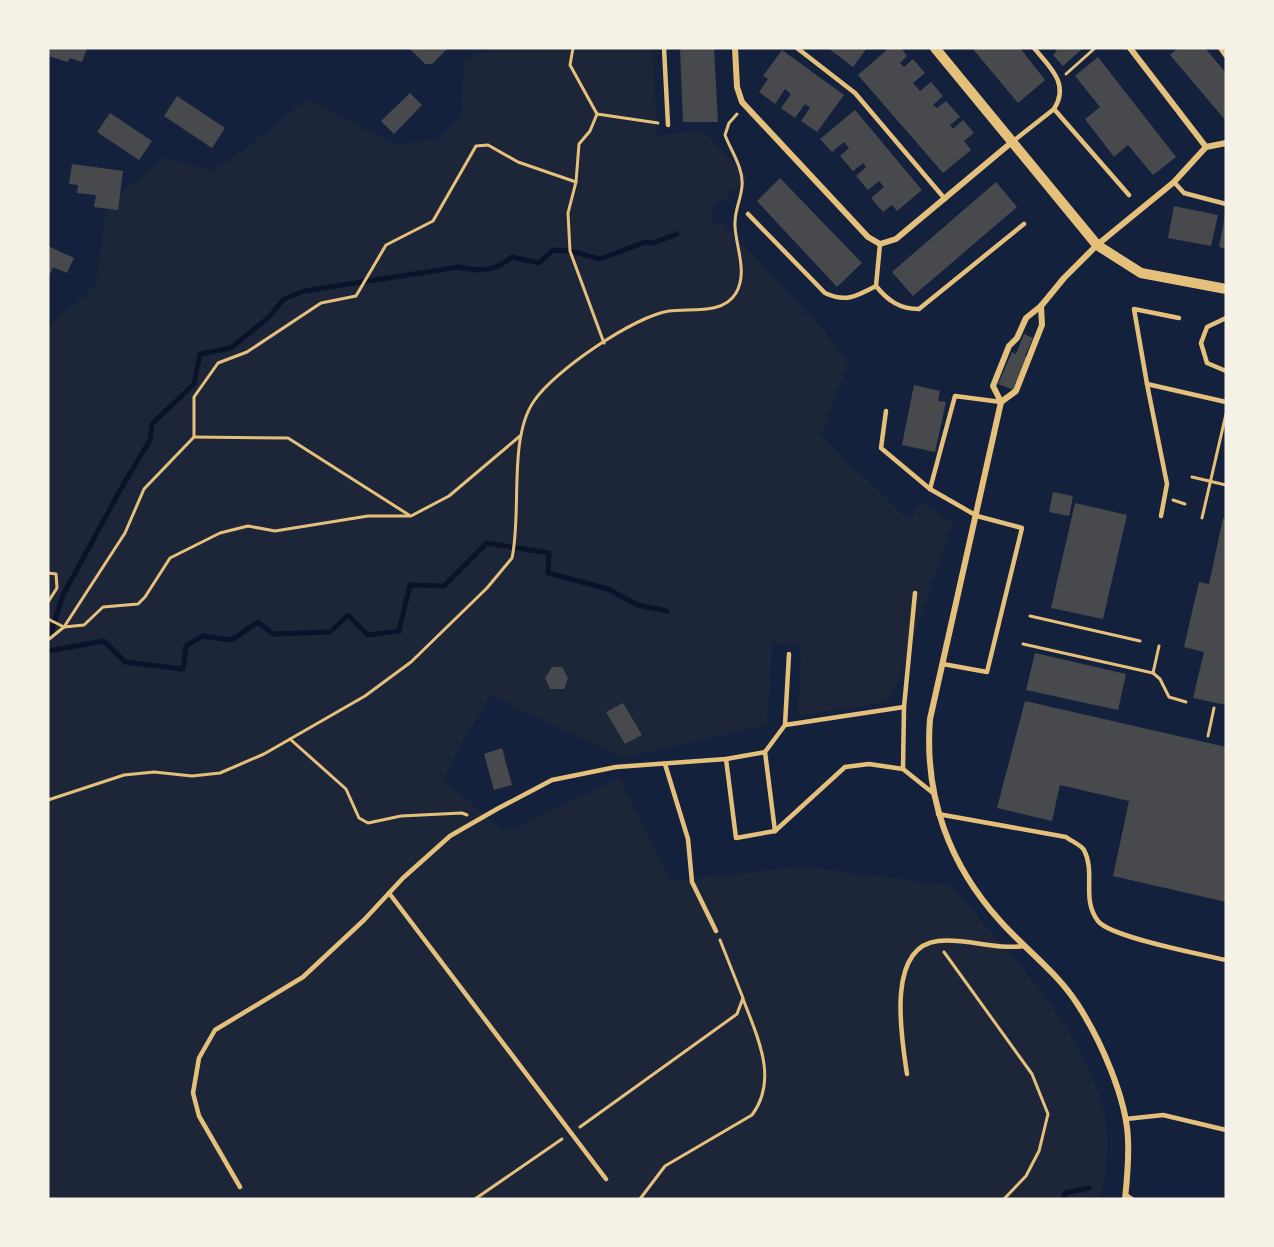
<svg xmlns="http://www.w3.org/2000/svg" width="1274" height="1247" viewBox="0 0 1274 1247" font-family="Figtree,sans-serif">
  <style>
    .green { fill: #1d2539 }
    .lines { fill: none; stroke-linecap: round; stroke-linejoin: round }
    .stream { stroke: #0b132b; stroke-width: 5 }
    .building { fill: #48494c }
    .path { stroke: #e5c07b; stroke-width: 3 }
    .service { stroke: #e5c07b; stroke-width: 4.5 }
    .minor { stroke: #e5c07b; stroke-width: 6 }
    .tertiary { stroke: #e5c07b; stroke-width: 10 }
  </style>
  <rect width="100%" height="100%" fill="#14213d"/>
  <!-- green -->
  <path class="green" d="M491,48H652L657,135L704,132L748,178L725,199L714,205L711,227L722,223L806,311H804L822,327L848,364L821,436L909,520L922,503L953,523L898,682L885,702L798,716L801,645L773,643L767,725L622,758L491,695L460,746L444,779L503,832L620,778L671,881L803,867L952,886C1010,957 1085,1025 1105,1117C1111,1143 1106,1174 1100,1199H48V327L96,285L106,206L165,157L212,171L249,146L307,98L395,145L440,139L461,115L464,62Z"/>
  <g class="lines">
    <!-- stream -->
    <g class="stream">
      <path d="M48,642L63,595L123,485L150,440L152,424L194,384L200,354L231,348L268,318L284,299L304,291L459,267C480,272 495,271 512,257L539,263L553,250L570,251L600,259L645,242L653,243L677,234"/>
      <polyline points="48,651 104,641 125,662 183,669 186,646 202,636 232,640 258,622 273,634 330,632 348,615 368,635 399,631 410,585 444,586 487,543 549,553 548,573 608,589 638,605 667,611"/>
      <polyline points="1063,1199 1065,1193 1089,1188"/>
    </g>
  </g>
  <!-- building -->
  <g class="building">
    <polygon points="48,48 87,48 82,62 70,58 68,62 48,56"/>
    <polygon points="409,48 448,48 432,64 425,64"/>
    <polygon points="680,48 714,48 718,122 683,122"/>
    <polygon points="828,48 867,48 853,67"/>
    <polygon points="889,48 901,48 907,56 900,63 904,67 913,59 925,73 913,83 920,91 931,82 943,96 933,105 937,108 946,101 960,117 950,125 953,129 963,120 974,133 964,141 971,150 943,173 858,75"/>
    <polygon points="972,48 1020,48 1045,80 1018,103"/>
    <polygon points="1054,48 1083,48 1063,66 1053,55 1057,51"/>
    <polygon points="1178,48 1205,48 1226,73 1226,121 1170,55"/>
    <polygon points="782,50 844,95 817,132 801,121 810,108 805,104 795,118 781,108 791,94 785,89 775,104 759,92 768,79 763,76"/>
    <polygon points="1098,57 1176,157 1153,175 1128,145 1114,157 1085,119 1100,107 1075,76"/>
    <polygon points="410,93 422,105 394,134 381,121"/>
    <polygon points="177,96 225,128 212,148 164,116"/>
    <polygon points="855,110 922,190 897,211 892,205 883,212 871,198 884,187 879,181 868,190 856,176 866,167 863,163 853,171 840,156 849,148 844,142 832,152 820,139"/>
    <polygon points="110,113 152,141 139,160 97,132"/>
    <polygon points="72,164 123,171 118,210 94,207 96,195 77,193 78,185 69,184"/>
    <polygon points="780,178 862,263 837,287 757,201"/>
    <polygon points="996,182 1017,207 913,296 892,272"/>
    <polygon points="1174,206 1218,215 1211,246 1168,238"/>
    <polygon points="1225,215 1226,215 1226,249 1219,247"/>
    <polygon points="48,246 74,258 67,273 53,267 48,279"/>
    <polygon points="1024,334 1033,338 1025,356 1030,358 1016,391 998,384 1012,352 1016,354"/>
    <polygon points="914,385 940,391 938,401 946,402 935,452 902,445"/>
    <polygon points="1053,492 1073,496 1069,516 1049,512"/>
    <polygon points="1075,503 1127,515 1103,619 1051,608"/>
    <polygon points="1223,518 1226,519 1226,705 1193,698 1204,652 1184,647 1199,582 1209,584"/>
    <polygon points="1035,653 1126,674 1118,710 1026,690"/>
    <polygon points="552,667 562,667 568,678 564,689 550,689 545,678"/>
    <polygon points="1025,701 1226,747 1226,902 1113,876 1129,801 1060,785 1052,821 997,808"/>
    <polygon points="623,703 642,735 625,744 606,712"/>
    <polygon points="502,748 512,785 494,790 484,754"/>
  </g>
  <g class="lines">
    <!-- path -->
    <g class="path">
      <polyline points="573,48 570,65 597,114 590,131 579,144 576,182"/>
      <polyline points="1066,74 1095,48"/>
      <polyline points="597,114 658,123"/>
      <polyline points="194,437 288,438 409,515"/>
      <polyline points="1192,477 1226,485"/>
      <polyline points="1173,500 1185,504"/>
      <polyline points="1202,518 1226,414"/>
      <polyline points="48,573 56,574 57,588 48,602"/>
      <polyline points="1030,616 1140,641"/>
      <polyline points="48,619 64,627 84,625 103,607 138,604 145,597 170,558 220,533 248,526 275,531 368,516 411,516 449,496 520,436"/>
      <polyline points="48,640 64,627 125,533 144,489 194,437 194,397 218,363 247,352 321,303 356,296 386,245 433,221 476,146 488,145 518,162 576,182 568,213 570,251 604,343"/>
      <polyline points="1023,644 1153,673 1160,679 1169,697 1186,702"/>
      <polyline points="1153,673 1159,646"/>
      <polyline points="1208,736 1214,708"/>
      <polyline points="290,739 346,789 359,818 368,823 401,816 462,813 467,815"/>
      <path d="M48,800L124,775L154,772L192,776L220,773L264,754L365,696L411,662L487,588L512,558C522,513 508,438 534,401C554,371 633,317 669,311C691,308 723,315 736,293C748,272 736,248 735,226C734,211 741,200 742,186C744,169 731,151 725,135L729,123L737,114"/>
      <polyline points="944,952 1032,1074 1048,1114 1039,1151 1026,1176 1004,1199"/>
      <polyline points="580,1127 737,1014 743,998 720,940"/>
      <polyline points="475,1199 562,1139"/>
      <path d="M640,1199L665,1166L752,1115C779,1079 757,1036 743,999"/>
    </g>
    <!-- service -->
    <g class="service">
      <polyline points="664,48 668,125"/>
      <polyline points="797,48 855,93 945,199"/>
      <path d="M1034,48C1050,67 1070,84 1054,109"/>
      <polyline points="1012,142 1054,109 1129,195"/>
      <polyline points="1174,182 1184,193 1226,204"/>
      <path d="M748,214L825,293C846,303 857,296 876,286L880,244"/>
      <path d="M876,286C888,301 900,309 919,309L1024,224"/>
      <polyline points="1179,318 1134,309 1147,384 1226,402"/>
      <polyline points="1226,318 1207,327 1201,343 1207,363 1226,371"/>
      <polyline points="1147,384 1167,484 1161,516"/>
      <polyline points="886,411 881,448 930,489 977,516 1022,528 987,672 943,664"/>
      <polyline points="930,489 955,396 1001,402"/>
      <polyline points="915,593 904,707 903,769 933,793"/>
      <polyline points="789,654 785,725 904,707"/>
      <polyline points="726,759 765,752"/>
      <polyline points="665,764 688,839 692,882 716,931"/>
      <path d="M938,814L1066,837C1071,841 1081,845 1084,850C1096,873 1081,899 1098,921C1110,937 1203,955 1226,960"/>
      <polyline points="775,831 845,767 869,764 903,769"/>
      <polyline points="389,893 606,1179"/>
      <path d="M907,1074C902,1040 885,947 938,941C967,938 995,950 1024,946"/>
      <polyline points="1126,1119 1163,1115 1226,1130"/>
      <polyline points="240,1187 199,1116 193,1093 199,1058 215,1030 303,977 364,920 403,878 450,836 497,809 552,780 616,767 726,759 736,838 775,831 765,752 785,725"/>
      <polyline points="1126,1195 1132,1199"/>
    </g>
    <!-- minor -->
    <g class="minor">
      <polyline points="735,48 737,87 742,102 868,237 880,244 896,239 1012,142"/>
      <polyline points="1130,48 1206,147"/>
      <polyline points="1221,48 1226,55"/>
      <polyline points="1001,402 1016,391 1042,325 1041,306"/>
      <path d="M1125,1199C1127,1180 1129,1159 1128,1140C1127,1099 1100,1039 1078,1005C1058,973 1026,950 1001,922C949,865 924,796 930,719L1001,402L993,386L1009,346L1017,338L1026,318L1041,306L1064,278L1097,245L1174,182L1206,147L1226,143"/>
    </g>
    <!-- tertiary -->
    <polyline class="tertiary" points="935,48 1097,245 1141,273 1226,289"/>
  </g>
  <!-- border -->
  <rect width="1274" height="1247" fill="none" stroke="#f6f1e7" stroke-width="99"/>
</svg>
